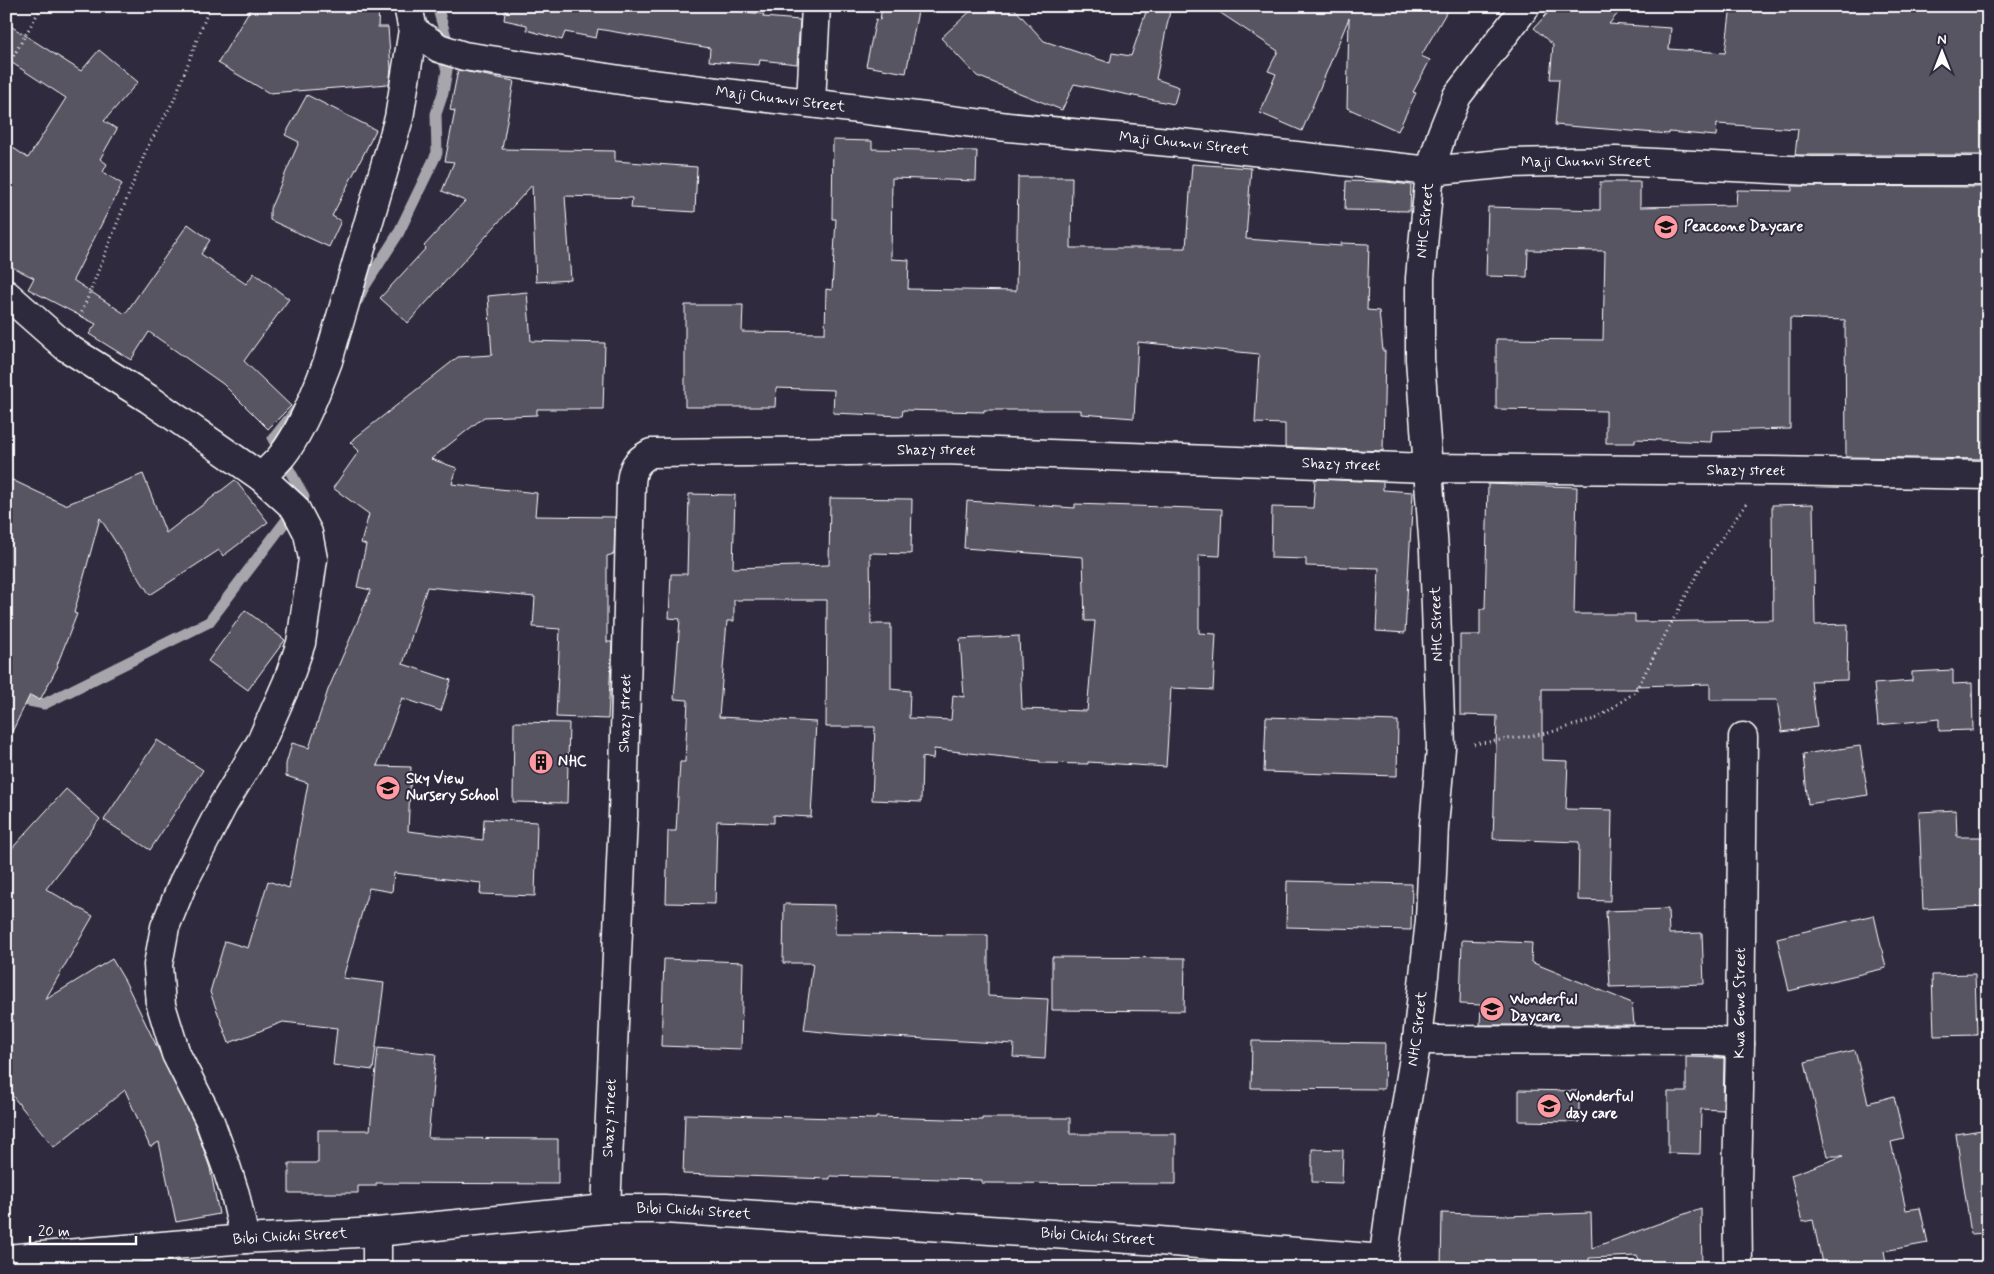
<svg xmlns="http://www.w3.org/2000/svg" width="1994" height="1274" viewBox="0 0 1994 1274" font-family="Mynerve,sans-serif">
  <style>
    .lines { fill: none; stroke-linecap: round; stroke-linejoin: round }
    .stream { stroke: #a7a6ad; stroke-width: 11 }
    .building { fill: #595564; stroke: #fff }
    .minor-casing { stroke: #fff; stroke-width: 31 }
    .path { stroke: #fff; stroke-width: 3; stroke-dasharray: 1 4; stroke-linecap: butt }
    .minor { stroke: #2f2a3d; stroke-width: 28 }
    .labels { text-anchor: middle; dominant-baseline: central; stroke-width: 4; stroke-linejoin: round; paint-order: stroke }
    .street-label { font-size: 15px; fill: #fff; stroke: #2f2a3d }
    .poi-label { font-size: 15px; font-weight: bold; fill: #fff; stroke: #2f2a3d; text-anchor: start }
  </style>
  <rect width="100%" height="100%" fill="#2f2a3d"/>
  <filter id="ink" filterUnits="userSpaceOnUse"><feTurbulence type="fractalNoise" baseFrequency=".02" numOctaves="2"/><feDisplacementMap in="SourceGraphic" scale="10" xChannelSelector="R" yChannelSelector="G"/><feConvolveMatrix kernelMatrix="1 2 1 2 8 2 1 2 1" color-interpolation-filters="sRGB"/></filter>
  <g filter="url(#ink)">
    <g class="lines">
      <!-- stream -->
      <g class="stream">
        <polyline points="358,300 363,289 398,234 437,153 436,114 443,93 447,70 439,48 447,40 437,6"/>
        <polyline points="14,698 44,704 209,622 304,497 273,439 297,409"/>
      </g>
    </g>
    <!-- building -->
    <g class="building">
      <polygon points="252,6 379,6 378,27 388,27 391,69 389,84 269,93 218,63"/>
      <polygon points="506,6 685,6 764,14 763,17 800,20 797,64 760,60 759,65 709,61 710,48 598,29 596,38 565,32 562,40 527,30 527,25 504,20"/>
      <polygon points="882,6 919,6 906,73 866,66 876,19 880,20"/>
      <polygon points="976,6 1012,6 1044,41 1110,63 1112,53 1131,56 1148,6 1171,6 1156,79 1179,87 1174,104 1074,84 1062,110 977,76 941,38"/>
      <polygon points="1210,6 1450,6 1421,56 1430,60 1413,92 1416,93 1398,131 1347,108 1349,18 1302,131 1260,113 1276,74 1268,71 1278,51"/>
      <polygon points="1554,6 1624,6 1609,24 1671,28 1669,49 1725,53 1731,6 1945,6 1988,11 1988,155 1795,155 1798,129 1717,124 1716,136 1669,132 1669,134 1555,125 1559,79 1550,79 1553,45 1534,28"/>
      <polygon points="6,23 81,71 99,50 138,82 104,121 117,129 100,159 107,164 103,172 122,184 73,280 125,314 188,224 210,240 201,254 246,284 254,273 289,299 244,361 291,406 268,429 223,384 149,332 131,360 89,334 96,324 28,289 34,278 6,264 6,143 28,158 66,98 6,59"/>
      <polygon points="458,70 514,81 502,149 615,151 615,161 697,167 695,212 631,208 632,198 565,196 571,280 536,282 532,185 408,323 380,298 426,248 424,246 465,201 442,191 454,162 445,161 455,111 450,110"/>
      <polygon points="307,95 376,130 332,216 341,221 329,247 270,220 270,209 299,142 285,135"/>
      <polygon points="833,140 872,141 872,149 977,151 976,181 892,178 891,259 909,260 908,289 1016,291 1018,177 1072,177 1071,248 1186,248 1192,164 1251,168 1246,239 1341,246 1341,243 1369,244 1367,310 1379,311 1383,351 1385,351 1383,451 1285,447 1285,424 1255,423 1259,354 1138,342 1134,418 1081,414 1081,410 984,410 984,412 903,410 902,416 833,413 834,390 776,388 775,407 685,407 685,305 743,305 742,332 825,333 826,289 832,290 836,219 832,219"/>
      <polygon points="1346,181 1386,182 1411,185 1410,211 1345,210"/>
      <polygon points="1600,182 1640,182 1640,207 1736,205 1737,190 1792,191 1792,186 1988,187 1988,459 1846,457 1845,320 1790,318 1790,429 1712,431 1711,442 1635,439 1635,443 1606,443 1606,411 1496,409 1496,339 1603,340 1605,251 1528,250 1527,277 1486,276 1488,207 1600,210"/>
      <polygon points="527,292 531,341 605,343 603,409 537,409 537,415 484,417 431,459 457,468 452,484 537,493 535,516 615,517 614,554 607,556 607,642 612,642 608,719 556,717 560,629 533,627 535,597 427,587 403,664 451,680 441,711 402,698 377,766 411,767 408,831 483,840 484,819 537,822 535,896 480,894 481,883 394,873 392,892 369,888 343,978 384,983 373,1070 333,1065 337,1028 283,1022 229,1043 210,992 225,941 248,948 268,881 289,888 308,783 286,776 286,764 292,743 309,748 328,690 371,590 357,587 366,545 361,543 369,514 333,488 359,451 350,442 458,357 492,355 488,296"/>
      <polygon points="143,474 166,533 235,480 268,522 223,556 219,550 150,595 100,518 74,613 77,614 57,665 58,666 40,700 30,695 6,744 6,477 65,505"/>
      <polygon points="1315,479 1383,482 1383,490 1413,492 1405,633 1376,631 1379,568 1306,566 1306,559 1271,558 1272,507 1313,508"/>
      <polygon points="1488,484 1577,487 1574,614 1635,614 1635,622 1773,620 1772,505 1813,504 1815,625 1848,624 1847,680 1811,681 1817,727 1782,732 1777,700 1710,700 1710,684 1636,686 1636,689 1542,689 1542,760 1568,761 1566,809 1612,810 1610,901 1578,900 1579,842 1493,839 1497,716 1460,715 1460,635 1480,635 1480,609 1485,609"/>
      <polygon points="689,494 735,495 733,568 829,565 830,498 912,499 911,554 870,553 871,624 891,624 891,689 910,691 909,718 951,720 953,695 964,697 960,639 1019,636 1022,709 1087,711 1095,621 1085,621 1083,557 964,548 967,501 1075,508 1075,504 1222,509 1220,556 1199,555 1199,633 1216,634 1213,690 1171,688 1166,767 1088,762 1088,764 1040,763 1040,761 934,749 933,759 922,757 921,802 872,800 875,727 826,727 827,600 734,600 734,621 727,621 719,717 816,722 811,817 774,815 774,823 717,821 715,904 666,903 668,831 676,831 680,762 685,762 688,700 674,699 680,619 669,618 671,574 687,574"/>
      <polygon points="245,610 285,640 248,690 208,661"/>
      <polygon points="1953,670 1953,684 1972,683 1973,730 1939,731 1939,719 1878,725 1874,684 1912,681 1912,672"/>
      <polygon points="1266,717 1398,721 1397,776 1264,772"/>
      <polygon points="514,722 569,723 567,803 513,802"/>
      <polygon points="157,740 203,770 150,850 104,820"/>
      <polygon points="1860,746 1868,795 1808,804 1803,754"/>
      <polygon points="66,789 100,819 46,889 93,916 45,1000 112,959 125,981 195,1125 210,1168 219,1214 176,1222 159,1142 150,1147 125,1090 54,1147 6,1088 6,855"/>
      <polygon points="1956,810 1957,837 1988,837 1988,906 1923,909 1919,812"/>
      <polygon points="1287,881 1412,884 1411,930 1286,927"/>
      <polygon points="784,904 835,905 835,934 988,935 988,996 1048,999 1045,1059 1013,1057 1014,1044 841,1034 804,1030 813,963 783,963"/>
      <polygon points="1668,909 1669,934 1702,933 1704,984 1610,987 1606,911"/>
      <polygon points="1874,915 1886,968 1789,991 1777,938"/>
      <polygon points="1462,940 1532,943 1531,962 1632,1003 1634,1025 1480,1025 1481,1005 1460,1004"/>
      <polygon points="1052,957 1185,958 1184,1011 1052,1010"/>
      <polygon points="664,959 743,962 741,1049 661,1046"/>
      <polygon points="1975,974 1977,1035 1934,1036 1932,975"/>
      <polygon points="1252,1041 1385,1043 1384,1089 1251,1088"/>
      <polygon points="378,1048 436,1054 428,1138 558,1139 558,1184 376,1183 376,1186 358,1186 358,1193 289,1193 289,1163 318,1163 318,1130 370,1130"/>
      <polygon points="1855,1050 1868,1103 1894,1096 1904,1139 1891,1142 1906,1210 1920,1208 1928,1243 1884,1251 1887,1268 1823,1268 1813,1220 1802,1222 1791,1175 1843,1156 1827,1156 1805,1062"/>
      <polygon points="1686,1057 1724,1058 1723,1110 1701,1109 1700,1154 1668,1153 1668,1092 1686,1092"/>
      <polygon points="1519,1090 1579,1091 1579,1122 1519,1121"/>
      <polygon points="685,1114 876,1119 876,1117 982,1120 982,1118 1070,1118 1070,1134 1176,1134 1176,1184 982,1183 982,1180 830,1176 830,1179 683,1174"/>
      <polygon points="1988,1129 1988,1233 1971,1234 1956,1134"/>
      <polygon points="1312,1149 1343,1150 1342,1183 1312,1182"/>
      <polygon points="1701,1208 1702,1268 1642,1268 1637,1256 1589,1258 1589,1268 1441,1268 1442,1213 1507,1215 1507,1216 1591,1213 1592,1248"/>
    </g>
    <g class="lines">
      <defs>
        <g id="minor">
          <path id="s1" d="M408,6L413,30L439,48L464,56L627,81L1008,127L1191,144L1430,171L1511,163L1616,161L1810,171H1988"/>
          <polyline points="811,102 816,6"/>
          <polyline points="6,294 66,347 149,399 261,477 295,508 308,533 313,559 301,643 287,683 261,742 223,805 183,883 165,927 158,965 161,1005 176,1054 209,1119 226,1166 235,1194 245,1239"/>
          <path d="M261,477C267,471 274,465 280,458C300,435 317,390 328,361L399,118L413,30"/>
          <polyline points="1417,1040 1710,1041 1740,1044"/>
          <path id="s2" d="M606,1209L623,816L631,484C632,468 636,461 651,453L944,450L1427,468L1770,471L1988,475"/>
          <polyline points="377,1232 377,1268"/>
          <path id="s3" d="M6,1259L245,1239L377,1232L606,1209H664L1160,1241L1383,1259"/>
          <path id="s4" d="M1382,1268L1398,1153L1417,1040L1430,920L1434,826L1441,748L1434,551L1420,359V278L1430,171L1442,133L1457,96L1526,6"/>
          <path id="s5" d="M1738,1268L1737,1181L1740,1044L1743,737"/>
        </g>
      </defs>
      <!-- minor casing -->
      <use href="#minor" class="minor-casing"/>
      <!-- path -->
      <g class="path">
        <polyline points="6,69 42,6"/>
        <polyline points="80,317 147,148 174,100 210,6"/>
        <polyline points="1474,744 1548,733 1598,718 1635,692 1701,567 1746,504"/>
      </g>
      <!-- minor -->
      <use href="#minor" class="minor"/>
    </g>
  </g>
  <!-- icons -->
  <defs>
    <symbol id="school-disc" viewBox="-11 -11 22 22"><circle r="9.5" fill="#ff9aa2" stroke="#2f2a3d"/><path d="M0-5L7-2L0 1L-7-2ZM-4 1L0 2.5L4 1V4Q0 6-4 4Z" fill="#111"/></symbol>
    <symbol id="building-disc" viewBox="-11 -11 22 22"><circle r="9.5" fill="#ff9aa2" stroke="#2f2a3d"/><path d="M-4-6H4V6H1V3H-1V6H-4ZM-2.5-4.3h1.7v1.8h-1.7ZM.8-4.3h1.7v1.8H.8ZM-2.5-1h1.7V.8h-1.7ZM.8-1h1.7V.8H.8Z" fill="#111"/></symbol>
  </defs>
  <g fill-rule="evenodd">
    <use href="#school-disc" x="1652" y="213" width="28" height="28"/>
    <use href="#building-disc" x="527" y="748" width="28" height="28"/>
    <use href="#school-disc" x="374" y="774" width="28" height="28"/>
    <use href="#school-disc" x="1478" y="995" width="28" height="28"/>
    <use href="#school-disc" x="1535" y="1092" width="28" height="28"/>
  </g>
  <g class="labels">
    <!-- street labels -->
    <g class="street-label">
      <text stroke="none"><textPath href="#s1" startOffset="402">Maji Chumvi Street</textPath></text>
      <text stroke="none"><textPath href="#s1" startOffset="808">Maji Chumvi Street</textPath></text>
      <text stroke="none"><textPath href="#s1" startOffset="1212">Maji Chumvi Street</textPath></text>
      <text stroke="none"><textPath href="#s4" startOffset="1052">NHC Street</textPath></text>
      <text stroke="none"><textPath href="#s2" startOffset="1050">Shazy street</textPath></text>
      <text stroke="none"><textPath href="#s2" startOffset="1455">Shazy street</textPath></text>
      <text stroke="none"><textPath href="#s2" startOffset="1860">Shazy street</textPath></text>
      <text transform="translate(1437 624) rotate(-92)">NHC Street</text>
      <text stroke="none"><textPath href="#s2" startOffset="496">Shazy street</textPath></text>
      <text stroke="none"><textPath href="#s5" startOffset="265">Kwa Gewe Street</textPath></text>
      <text stroke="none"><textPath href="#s4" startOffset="242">NHC Street</textPath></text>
      <text stroke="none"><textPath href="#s2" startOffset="91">Shazy street</textPath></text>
      <text stroke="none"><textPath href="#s3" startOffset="690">Bibi Chichi Street</textPath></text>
      <text stroke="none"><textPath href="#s3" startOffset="285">Bibi Chichi Street</textPath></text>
      <text stroke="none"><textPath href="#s3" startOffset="1095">Bibi Chichi Street</textPath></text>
    </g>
    <!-- poi labels -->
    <g class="poi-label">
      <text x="1684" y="227">Peaceone Daycare</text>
      <text x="558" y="762">NHC</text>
      <text x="406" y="779">Sky View<tspan x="406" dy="17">Nursery School</tspan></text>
      <text x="1510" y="1000">Wonderful<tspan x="1510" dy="17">Daycare</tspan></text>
      <text x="1566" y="1097">Wonderful<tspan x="1566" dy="17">day care</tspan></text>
    </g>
  </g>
  <!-- margin -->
  <rect width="1994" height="1274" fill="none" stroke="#2f2a3d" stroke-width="25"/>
  <rect x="12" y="12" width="1969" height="1249" fill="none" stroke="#fff" stroke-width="2" filter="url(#ink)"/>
  <!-- north arrow -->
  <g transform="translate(1942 52)" stroke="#2f2a3d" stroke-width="4" paint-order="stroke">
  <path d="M0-4L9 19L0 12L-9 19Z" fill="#ffffff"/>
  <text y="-8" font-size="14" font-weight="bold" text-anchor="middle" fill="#ffffff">N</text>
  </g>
  <!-- scale -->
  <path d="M30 1236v8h106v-8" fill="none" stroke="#ffffff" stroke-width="2.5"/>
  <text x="38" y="1236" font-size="15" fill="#ffffff" stroke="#2f2a3d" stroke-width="4" paint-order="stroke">20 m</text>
</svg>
